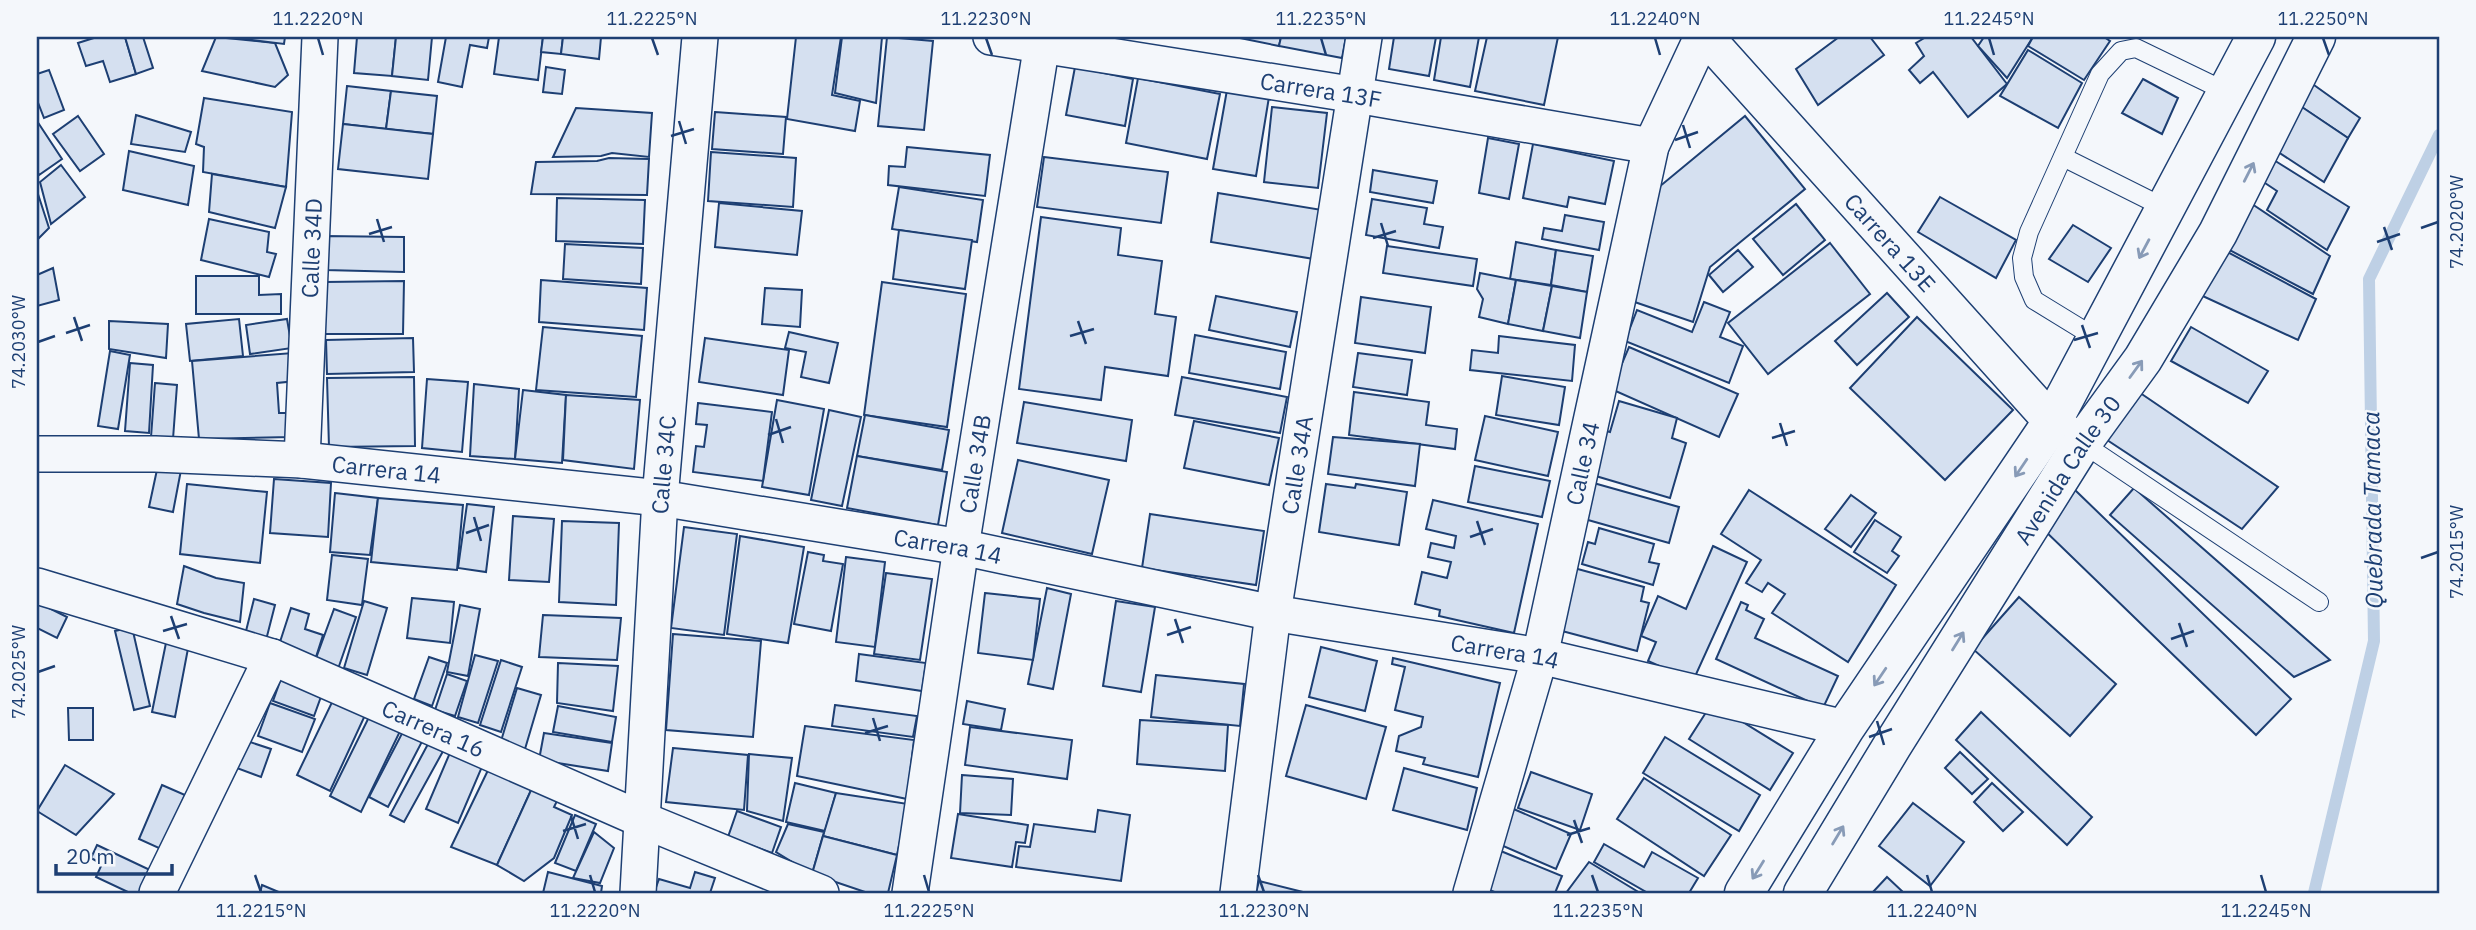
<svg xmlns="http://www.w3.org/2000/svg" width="2476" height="930" viewBox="0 0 2476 930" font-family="'IBM Plex Sans',sans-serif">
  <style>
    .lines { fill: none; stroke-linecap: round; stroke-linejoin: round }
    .stream { stroke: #bed0e5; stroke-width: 12 }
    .building { fill: #d5e0f0; stroke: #1d3f73; stroke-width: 2 }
    .lane-casing { stroke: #1d3f73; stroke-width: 20 }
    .street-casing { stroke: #1d3f73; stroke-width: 38 }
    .secondary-casing { stroke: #1d3f73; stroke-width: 41 }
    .lane { stroke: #f4f7fb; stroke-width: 18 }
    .street { stroke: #f4f7fb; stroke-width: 35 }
    .secondary { stroke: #f4f7fb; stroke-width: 38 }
    .oneway { stroke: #889bb7 }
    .ticks { fill: none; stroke: #1d3f73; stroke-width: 2.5 }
    .labels { text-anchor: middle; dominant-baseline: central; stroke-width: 5; stroke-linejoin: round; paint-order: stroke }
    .street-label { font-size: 23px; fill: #1d3f73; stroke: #f4f7fb }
    .water-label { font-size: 24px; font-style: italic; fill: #1d3f73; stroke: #f4f7fb }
    .neatline { fill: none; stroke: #1d3f73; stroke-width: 2.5 }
    .ticks-label { font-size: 18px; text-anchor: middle; fill: #1d3f73 }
  </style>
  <rect width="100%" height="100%" fill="#f4f7fb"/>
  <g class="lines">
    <!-- stream -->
    <polyline class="stream" points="2314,893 2374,641 2369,279 2439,135"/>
  </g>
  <!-- building -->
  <g class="building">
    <polygon points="97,37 125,37 136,74 110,82 103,61 86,66 78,43"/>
    <polygon points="125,37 143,37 153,68 136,74"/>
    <polygon points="216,37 275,43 288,75 275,87 202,71"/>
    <polygon points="229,37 285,37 284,44"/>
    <polygon points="357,37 396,37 392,76 354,73"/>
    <polygon points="396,37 432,37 428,80 392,76"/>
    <polygon points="446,37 489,37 487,48 470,45 462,87 438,82"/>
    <polygon points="499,37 543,37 538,80 494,74"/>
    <polygon points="543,37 563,37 561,54 541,52"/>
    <polygon points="563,37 601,37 599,59 561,54"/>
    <polygon points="796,37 841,37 832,95 860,101 855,131 787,119"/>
    <polygon points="842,37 882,37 876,103 835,93"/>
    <polygon points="887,37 933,41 924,130 878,126"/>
    <polygon points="1235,37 1281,37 1279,46"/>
    <polygon points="1281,37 1346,37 1342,58 1279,46"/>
    <polygon points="1394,37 1436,37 1429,76 1389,69"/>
    <polygon points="1441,37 1479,37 1470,87 1434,80"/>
    <polygon points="1487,37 1558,37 1544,105 1475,91"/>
    <polygon points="1839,37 1870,37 1884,55 1818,105 1796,69"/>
    <polygon points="1926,37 1971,37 2007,84 1968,117 1933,72 1920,83 1909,70 1924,56 1916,43"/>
    <polygon points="1984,37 2033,37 2007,78 1978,46"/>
    <polygon points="2033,37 2104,37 2110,41 2084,80 2028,46"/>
    <polygon points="2028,50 2082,83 2058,128 2000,96"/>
    <polygon points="546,67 565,70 562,94 543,92"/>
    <polygon points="1075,67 1133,79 1125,126 1066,115"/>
    <polygon points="49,70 64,110 44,118 37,100 37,74"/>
    <polygon points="1138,78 1220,94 1207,159 1126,143"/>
    <polygon points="2143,79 2178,98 2162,134 2122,113"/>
    <polygon points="2307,80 2360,118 2348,138 2294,102"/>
    <polygon points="347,86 391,91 386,129 343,124"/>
    <polygon points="1227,90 1269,97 1256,176 1213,169"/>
    <polygon points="391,91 437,96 433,134 386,129"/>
    <polygon points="204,98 292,112 286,187 203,172 204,147 196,144"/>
    <polygon points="2296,103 2348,138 2324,182 2272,148"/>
    <polygon points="1272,107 1327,113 1318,188 1264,182"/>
    <polygon points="576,108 652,113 649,157 612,153 601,156 553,157"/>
    <polygon points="715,112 786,117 783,154 712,149"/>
    <polygon points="136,115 191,132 185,152 131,144"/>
    <polygon points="78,116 104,154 80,171 53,134"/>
    <polygon points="1745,116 1805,189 1710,267 1693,322 1623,298 1659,187"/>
    <polygon points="37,121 62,159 39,175 37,171"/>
    <polygon points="343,124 433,134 428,179 338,169"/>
    <polygon points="1488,138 1519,144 1509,199 1479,193"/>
    <polygon points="1533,144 1614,161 1605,204 1569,197 1567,207 1523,198"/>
    <polygon points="907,147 990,155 985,196 888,185 889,166 905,167"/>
    <polygon points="129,151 194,166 188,205 123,190"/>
    <polygon points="711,152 796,158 793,207 708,201"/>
    <polygon points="1044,157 1168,172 1161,223 1037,207"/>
    <polygon points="2269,157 2349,207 2327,250 2267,210 2277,191 2256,177"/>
    <polygon points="609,158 649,159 647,195 531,194 536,162 597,161"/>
    <polygon points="61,165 85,197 51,224 40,182"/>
    <polygon points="1373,170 1437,181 1433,203 1370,192"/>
    <polygon points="212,174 286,187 275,228 209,212"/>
    <polygon points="899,187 983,200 977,242 892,229"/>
    <polygon points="37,191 49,228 37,240"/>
    <polygon points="1218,193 1322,210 1314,259 1211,242"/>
    <polygon points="1940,197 2016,240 1996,278 1918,232"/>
    <polygon points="557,198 645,200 643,244 556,241"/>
    <polygon points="1372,199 1427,208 1424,224 1443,227 1439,248 1366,235"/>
    <polygon points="2249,202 2330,256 2313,294 2220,245"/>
    <polygon points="719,203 802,211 797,255 715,247"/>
    <polygon points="1796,204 1825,240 1783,275 1753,239"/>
    <polygon points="1565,215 1604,222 1599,250 1542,239 1544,228 1562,231"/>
    <polygon points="1041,217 1121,228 1118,255 1162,261 1155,314 1176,317 1168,376 1105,367 1101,400 1019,389"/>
    <polygon points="209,219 269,232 267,252 276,254 269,277 201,260"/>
    <polygon points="2073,225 2111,248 2088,282 2049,259"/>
    <polygon points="899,230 972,240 965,289 893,279"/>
    <polygon points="325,236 404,237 404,272 325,270"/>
    <polygon points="1516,242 1556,250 1551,285 1510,279"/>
    <polygon points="1830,243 1870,294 1768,374 1728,323"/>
    <polygon points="565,244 643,248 641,284 563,279"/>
    <polygon points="1387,246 1477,259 1473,286 1383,273"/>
    <polygon points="2218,247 2316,299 2298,340 2194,292"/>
    <polygon points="1556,250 1593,256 1587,292 1551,285"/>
    <polygon points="1738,250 1753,267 1723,292 1709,275"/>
    <polygon points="53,268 59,300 37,306 37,275"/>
    <polygon points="1480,273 1516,280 1508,324 1479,317 1483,299 1477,289"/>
    <polygon points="196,276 259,276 259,295 281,294 281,314 196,314"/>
    <polygon points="541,280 647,288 644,330 539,322"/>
    <polygon points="1516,280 1552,286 1543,331 1508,324"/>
    <polygon points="404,281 403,334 325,334 325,282"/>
    <polygon points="882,282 966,294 947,427 864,415"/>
    <polygon points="1552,286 1587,292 1580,338 1543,331"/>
    <polygon points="765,288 802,290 800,327 762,324"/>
    <polygon points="1887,293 1909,317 1857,365 1835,341"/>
    <polygon points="1216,296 1297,312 1290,347 1209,330"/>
    <polygon points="1361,297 1431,307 1425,353 1355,343"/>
    <polygon points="1704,302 1730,312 1720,337 1743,346 1729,383 1625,341 1637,310 1692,332"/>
    <polygon points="1917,317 2013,410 1945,480 1850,388"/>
    <polygon points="239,319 243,356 190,361 186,324"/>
    <polygon points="287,319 292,348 250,354 246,325"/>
    <polygon points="109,321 168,324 166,358 109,349"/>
    <polygon points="543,327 642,336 636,397 536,390"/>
    <polygon points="2191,327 2268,371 2248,403 2171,361"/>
    <polygon points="789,332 838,343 829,383 801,377 806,352 785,348"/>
    <polygon points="1195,335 1286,352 1280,389 1189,373"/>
    <polygon points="1499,336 1575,345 1572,381 1470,370 1472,350 1498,353"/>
    <polygon points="413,338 414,372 327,374 326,340"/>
    <polygon points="705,338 789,350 783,395 699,382"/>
    <polygon points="1629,347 1738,394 1719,437 1611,389"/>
    <polygon points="110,351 130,355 118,429 98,426"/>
    <polygon points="293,353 296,381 277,383 279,413 288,413 291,437 199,439 192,361"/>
    <polygon points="1358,353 1412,360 1407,395 1353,387"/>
    <polygon points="130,363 153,365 149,433 125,431"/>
    <polygon points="1502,376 1565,387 1559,425 1496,415"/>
    <polygon points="414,377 415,446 329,447 327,378"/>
    <polygon points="1182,377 1287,397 1280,433 1175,415"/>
    <polygon points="427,379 468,382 462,452 422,448"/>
    <polygon points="155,383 177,385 173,439 151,437"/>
    <polygon points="474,384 519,389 515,459 470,456"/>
    <polygon points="2130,386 2278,487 2242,529 2098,434"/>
    <polygon points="523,390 566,395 562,463 515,459"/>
    <polygon points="1354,392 1429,402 1426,425 1457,429 1455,449 1349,435"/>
    <polygon points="566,395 640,400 634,469 563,460"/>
    <polygon points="777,400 824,409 809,495 762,487"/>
    <polygon points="1619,401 1677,418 1672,438 1686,443 1670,498 1589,474 1602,430 1610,432"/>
    <polygon points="1024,402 1132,420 1126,461 1017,443"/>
    <polygon points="698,403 772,412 763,481 693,472 696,446 704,447 707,425 696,424"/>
    <polygon points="829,410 861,417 842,506 811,500"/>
    <polygon points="865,415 949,430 942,470 857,456"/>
    <polygon points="1485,416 1558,432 1548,476 1475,460"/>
    <polygon points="1194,421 1279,438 1269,485 1184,468"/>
    <polygon points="1333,437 1420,444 1415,486 1328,474"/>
    <polygon points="857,456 947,472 938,525 847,508"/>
    <polygon points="1018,460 1109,480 1092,554 1002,533"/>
    <polygon points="158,465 181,470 173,512 149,507"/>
    <polygon points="1475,466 1550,481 1542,517 1468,502"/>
    <polygon points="274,479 331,483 328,537 270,533"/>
    <polygon points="1590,482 1679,507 1669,543 1581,518"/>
    <polygon points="187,484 267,492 260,563 180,554"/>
    <polygon points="1326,484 1355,488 1356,484 1407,492 1399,545 1319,532"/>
    <polygon points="2134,488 2330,660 2294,677 2110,515"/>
    <polygon points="1749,490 1896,585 1848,662 1772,613 1785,594 1768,583 1762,592 1746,583 1761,560 1721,534"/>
    <polygon points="2075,490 2291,699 2256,735 2041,527"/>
    <polygon points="335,493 378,498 370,555 330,552"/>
    <polygon points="1851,495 1876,513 1851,547 1825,529"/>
    <polygon points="378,498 463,505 457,570 371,562"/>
    <polygon points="1433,500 1538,524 1514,633 1439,616 1440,610 1415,604 1422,572 1447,578 1451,562 1428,557 1431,543 1454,548 1456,536 1426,529"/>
    <polygon points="467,504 494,507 486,572 458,568"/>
    <polygon points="1150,514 1264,531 1256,585 1142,568"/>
    <polygon points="513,516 554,519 549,582 509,580"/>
    <polygon points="1875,520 1901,537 1892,551 1899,556 1887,573 1854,552"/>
    <polygon points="562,521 619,523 616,605 559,602"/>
    <polygon points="684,527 737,534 724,635 671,628"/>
    <polygon points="1599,528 1654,544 1649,562 1659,564 1653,585 1582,564 1588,542 1595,544"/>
    <polygon points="740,536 804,547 788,643 727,634"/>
    <polygon points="1713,546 1747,562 1693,681 1648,661 1656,642 1641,636 1658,596 1686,609"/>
    <polygon points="808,552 824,555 823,561 843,564 831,631 794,624"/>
    <polygon points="332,555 368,559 362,605 327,600"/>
    <polygon points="846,557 885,562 875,647 836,642"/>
    <polygon points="184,566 216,578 244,583 240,622 204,613 177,604"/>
    <polygon points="1574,568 1644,587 1641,601 1649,603 1637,651 1562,631"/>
    <polygon points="886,573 932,579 920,660 874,654"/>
    <polygon points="1047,588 1071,594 1053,689 1028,684"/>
    <polygon points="985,593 1040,599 1033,660 978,653"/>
    <polygon points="2019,597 2116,684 2070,736 1973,649"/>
    <polygon points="412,598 454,602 450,643 407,638"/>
    <polygon points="254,599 275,605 265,644 244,639"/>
    <polygon points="364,601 387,608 367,675 344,668"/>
    <polygon points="1116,601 1155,607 1141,692 1103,686"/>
    <polygon points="37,602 67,617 57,638 37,628"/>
    <polygon points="1741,602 1748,605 1746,610 1764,619 1755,638 1838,676 1823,708 1716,659"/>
    <polygon points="460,605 480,609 468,676 447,672"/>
    <polygon points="291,608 309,614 305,629 323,635 316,657 279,645"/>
    <polygon points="334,609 356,617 338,669 315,661"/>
    <polygon points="543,615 621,618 617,660 539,657"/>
    <polygon points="132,627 150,706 134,710 115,631"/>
    <polygon points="168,633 190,638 175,717 152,712"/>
    <polygon points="673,634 761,641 753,737 666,730"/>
    <polygon points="1321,647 1377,661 1365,711 1309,697"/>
    <polygon points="859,654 926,663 922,691 856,681"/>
    <polygon points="475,655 498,661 478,723 458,717"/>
    <polygon points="429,657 447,663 432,706 414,699"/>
    <polygon points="1393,658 1500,683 1478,777 1423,764 1425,758 1396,751 1399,736 1421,727 1423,717 1395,710 1405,667 1392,664"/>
    <polygon points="501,660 522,667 501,732 480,725"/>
    <polygon points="558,663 618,666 613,711 557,703"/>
    <polygon points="447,674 467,681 455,716 435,710"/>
    <polygon points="1156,675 1244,684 1240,726 1151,717"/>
    <polygon points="282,676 323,691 314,716 273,701"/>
    <polygon points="517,688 541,695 525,749 501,741"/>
    <polygon points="335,696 367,711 330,791 297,775"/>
    <polygon points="967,701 1005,709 1001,730 963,724"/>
    <polygon points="270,703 315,719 302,752 258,736"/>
    <polygon points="1712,703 1793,753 1770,790 1689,739"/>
    <polygon points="835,705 917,716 913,737 832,726"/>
    <polygon points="1306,705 1386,727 1366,799 1286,776"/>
    <polygon points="558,706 616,717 612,742 553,732"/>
    <polygon points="68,708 93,708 93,740 69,740"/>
    <polygon points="1981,712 2092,817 2067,845 1956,740"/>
    <polygon points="371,713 403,725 361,812 330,796"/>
    <polygon points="409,720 428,730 388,807 369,797"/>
    <polygon points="1140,720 1228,725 1225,771 1137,764"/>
    <polygon points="805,726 914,740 907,799 797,776"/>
    <polygon points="970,727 1072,740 1067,779 965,765"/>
    <polygon points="544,733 612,743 608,771 539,760"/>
    <polygon points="1665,737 1760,795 1739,831 1643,773"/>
    <polygon points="244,740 271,749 261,777 234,767"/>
    <polygon points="428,744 447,744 404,822 390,815"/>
    <polygon points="452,748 484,762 458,823 426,809"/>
    <polygon points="673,748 748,755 744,810 666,802"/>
    <polygon points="1960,752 1988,779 1972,794 1945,768"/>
    <polygon points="749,754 792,758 783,821 747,811"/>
    <polygon points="491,764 532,788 497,865 451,847"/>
    <polygon points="65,765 114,794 76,835 37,811"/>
    <polygon points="1404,768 1477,788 1467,830 1393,810"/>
    <polygon points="1531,772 1592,794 1580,830 1518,808"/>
    <polygon points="962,775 1013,779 1011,815 960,813"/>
    <polygon points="1644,778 1731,835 1704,876 1617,819"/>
    <polygon points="795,783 836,793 825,831 786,822"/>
    <polygon points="1992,783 2023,812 2003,831 1974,802"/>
    <polygon points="162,785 185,795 161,849 139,839"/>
    <polygon points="532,788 557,801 554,807 572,815 554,858 524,881 497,865"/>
    <polygon points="836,793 908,804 897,855 823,836"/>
    <polygon points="1913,803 1964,842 1930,886 1879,846"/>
    <polygon points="1509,807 1571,834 1556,869 1494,842"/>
    <polygon points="1098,810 1130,815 1121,881 1016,867 1019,846 1030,847 1034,824 1095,832"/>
    <polygon points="737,811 781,827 772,853 728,837"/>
    <polygon points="958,814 1028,825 1025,843 1016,842 1012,867 951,858"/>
    <polygon points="575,815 596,824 576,871 555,863"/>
    <polygon points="788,824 824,832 812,874 776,852"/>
    <polygon points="594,832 614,848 600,883 573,878"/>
    <polygon points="823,836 897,855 888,893 868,893 812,874"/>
    <polygon points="1604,844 1644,867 1652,852 1698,878 1689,893 1648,893 1594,862"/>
    <polygon points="97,845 150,870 139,893 130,893 96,877 102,864 91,858"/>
    <polygon points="1491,847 1562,876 1555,893 1497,893 1477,885"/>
    <polygon points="1589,862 1640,893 1566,893"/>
    <polygon points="548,872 602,886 601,893 543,893"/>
    <polygon points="695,872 715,878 710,893 654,893 659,879 690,888"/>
    <polygon points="1887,877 1904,893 1872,893"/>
    <polygon points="1259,881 1307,893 1256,893"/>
    <polygon points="262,885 281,893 260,893"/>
  </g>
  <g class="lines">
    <defs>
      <g id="lane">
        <polyline points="2063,157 2165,208"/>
        <polyline points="2096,338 2034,300 2024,277 2022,258 2029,232 2100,74 2121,51 2136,48 2227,92"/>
        <polyline points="2082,443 2319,602"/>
      </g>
      <g id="street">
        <path id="s1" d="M991,37L1356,95L1651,146"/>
        <path id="s2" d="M1706,37L2052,422L2075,438"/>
        <path id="s3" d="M37,454H155L302,460L660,498L961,547L1273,613L1540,656L1845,728"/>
        <path id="s4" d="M302,460L320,37"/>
        <path id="s5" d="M37,586L272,657L643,820L821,893"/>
        <polyline points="157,893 272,657"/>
        <path id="s6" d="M638,893L660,498L700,37"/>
        <path id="s7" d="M910,893L961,547L1043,37"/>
        <path id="s8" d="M1238,893L1273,613L1364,37"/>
        <path id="s9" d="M1471,893L1540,656L1651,146L1702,37"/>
      </g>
      <g id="secondary">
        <polyline points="1744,893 1845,728 2052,422 2256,37"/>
        <path id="s10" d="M1803,893L1892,746L2082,443L2143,359L2218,233L2316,37"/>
      </g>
    </defs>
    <!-- lane casing -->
    <use href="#lane" class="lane-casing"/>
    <!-- street casing -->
    <use href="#street" class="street-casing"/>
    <!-- secondary casing -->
    <use href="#secondary" class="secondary-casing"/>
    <!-- lane -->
    <use href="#lane" class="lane"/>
    <!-- street -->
    <use href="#street" class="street"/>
    <!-- secondary -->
    <use href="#secondary" class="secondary"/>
  </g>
  <!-- one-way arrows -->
  <defs><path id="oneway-shaft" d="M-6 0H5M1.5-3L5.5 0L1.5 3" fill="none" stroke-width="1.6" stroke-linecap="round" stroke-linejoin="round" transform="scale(1.75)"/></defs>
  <g class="oneway">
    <use href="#oneway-shaft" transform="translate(2249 172) rotate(-63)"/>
    <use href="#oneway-shaft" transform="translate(2144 249) rotate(118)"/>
    <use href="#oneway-shaft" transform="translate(2136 369) rotate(-54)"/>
    <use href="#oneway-shaft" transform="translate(2021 468) rotate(124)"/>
    <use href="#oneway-shaft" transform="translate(1958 641) rotate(-58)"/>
    <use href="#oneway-shaft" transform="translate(1880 677) rotate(124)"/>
    <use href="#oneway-shaft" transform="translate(1838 835) rotate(-59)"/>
    <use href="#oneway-shaft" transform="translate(1758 870) rotate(122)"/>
  </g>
  <!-- ticks -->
  <path class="ticks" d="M318,38L323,55M652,38L658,55M986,38L992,55M1321,38L1326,55M1655,38L1660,55M1989,38L1994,55M2323,38L2329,55M679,121L686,144M1683,125L1690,148M671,136L694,129M1675,140L1698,132M377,219L384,242M1381,223L1388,246M2384,227L2392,250M2421,228L2438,222M369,234L392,227M1373,238L1396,231M2377,242L2400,234M74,317L82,341M1078,321L1086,344M2082,325L2090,348M66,333L90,325M1070,336L1094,329M2074,340L2098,333M38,342L55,336M776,419L783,443M1780,423L1787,446M768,435L791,427M1772,438L1795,431M474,517L481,541M1477,521L1485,545M466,533L489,525M1470,537L1493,529M2421,558L2438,552M171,616L179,639M1175,619L1183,643M2179,623L2187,647M163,631L187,624M1167,635L1191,627M2171,639L2194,631M38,672L55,666M873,718L880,741M1877,721L1884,745M865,733L888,726M1869,737L1892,729M571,816L578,839M1574,820L1582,843M563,831L586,824M1567,835L1590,828M255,875L261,892M590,875L595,892M924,875L929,892M1258,875L1264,892M1592,875L1598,892M1927,875L1932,892M2261,875L2266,892"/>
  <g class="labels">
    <!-- street labels -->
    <g class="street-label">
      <text stroke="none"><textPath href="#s1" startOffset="334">Carrera 13F</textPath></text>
      <text stroke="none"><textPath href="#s2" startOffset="276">Carrera 13E</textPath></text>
      <text stroke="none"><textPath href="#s4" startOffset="212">Calle 34D</textPath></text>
      <text stroke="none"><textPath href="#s9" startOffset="444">Calle 34</textPath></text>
      <text stroke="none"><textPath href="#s8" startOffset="432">Calle 34A</textPath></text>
      <text stroke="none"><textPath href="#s6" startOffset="429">Calle 34C</textPath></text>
      <text stroke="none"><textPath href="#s7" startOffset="434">Calle 34B</textPath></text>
      <text stroke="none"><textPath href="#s3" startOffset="350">Carrera 14</textPath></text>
      <text stroke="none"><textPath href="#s10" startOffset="499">Avenida Calle 30</textPath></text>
      <text stroke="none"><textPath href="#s3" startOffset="917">Carrera 14</textPath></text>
      <text stroke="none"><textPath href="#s3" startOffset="1484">Carrera 14</textPath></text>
      <text stroke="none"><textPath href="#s5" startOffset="422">Carrera 16</textPath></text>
    </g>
    <!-- water labels -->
    <g class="water-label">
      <text transform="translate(2372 510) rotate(-91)">Quebrada Tamaca</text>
    </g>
  </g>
  <!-- border -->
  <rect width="2476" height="930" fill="none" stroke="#f4f7fb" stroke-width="77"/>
  <!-- scale -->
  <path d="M56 864v10h116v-10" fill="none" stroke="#1d3f73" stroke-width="3.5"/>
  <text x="66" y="864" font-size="21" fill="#1d3f73" stroke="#f4f7fb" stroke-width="5" paint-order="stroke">20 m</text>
  <rect x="38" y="38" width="2400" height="854" class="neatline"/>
  <g class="ticks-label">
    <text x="318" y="25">11.2220°N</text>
    <text x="652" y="25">11.2225°N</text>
    <text x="986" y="25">11.2230°N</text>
    <text x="1321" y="25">11.2235°N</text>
    <text x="1655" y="25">11.2240°N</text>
    <text x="1989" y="25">11.2245°N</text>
    <text x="2323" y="25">11.2250°N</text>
    <text transform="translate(2457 222) rotate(-90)" y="6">74.2020°W</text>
    <text transform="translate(19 342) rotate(-90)" y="6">74.2030°W</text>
    <text transform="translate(2457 552) rotate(-90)" y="6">74.2015°W</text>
    <text transform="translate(19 672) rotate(-90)" y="6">74.2025°W</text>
    <text x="261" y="917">11.2215°N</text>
    <text x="595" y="917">11.2220°N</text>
    <text x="929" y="917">11.2225°N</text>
    <text x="1264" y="917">11.2230°N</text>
    <text x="1598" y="917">11.2235°N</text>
    <text x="1932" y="917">11.2240°N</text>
    <text x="2266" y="917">11.2245°N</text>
  </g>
</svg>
